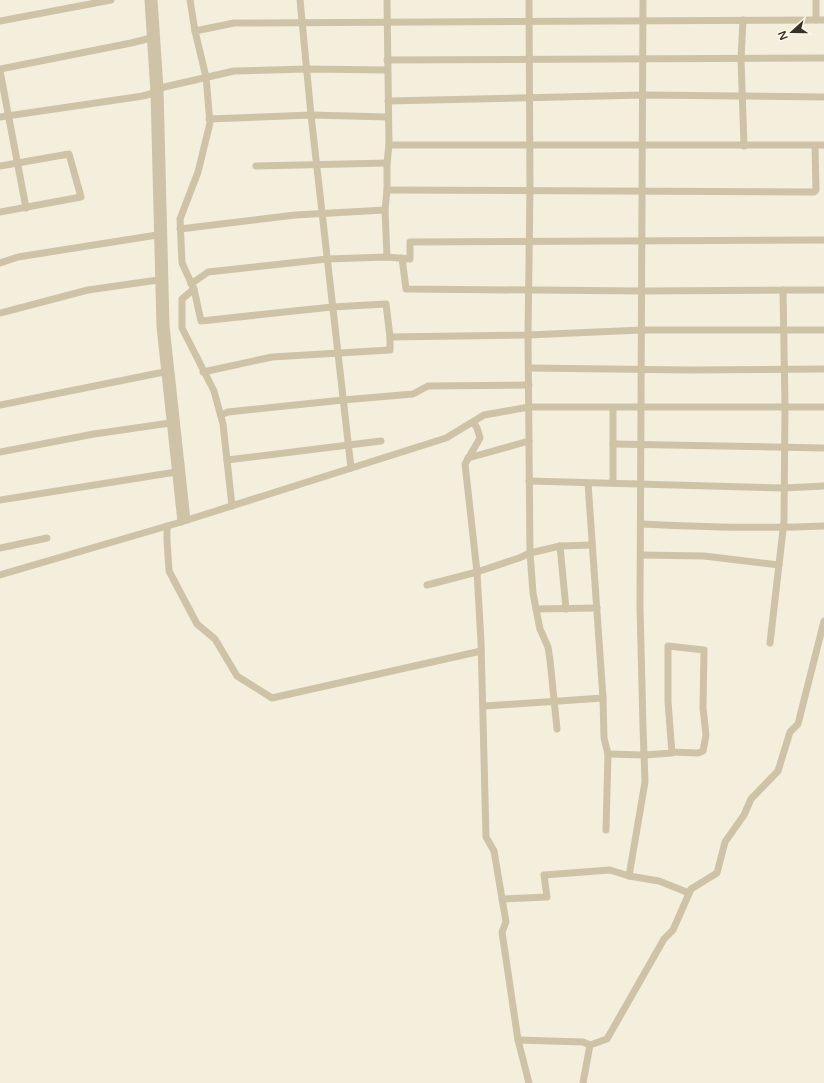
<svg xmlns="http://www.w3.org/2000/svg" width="824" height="1083" viewBox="0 0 824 1083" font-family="'Varela Round',sans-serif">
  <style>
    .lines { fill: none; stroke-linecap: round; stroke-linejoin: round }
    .minor { stroke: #cec3a7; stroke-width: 7 }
  </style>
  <rect width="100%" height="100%" fill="#f4efdc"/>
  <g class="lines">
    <!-- minor -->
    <g class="minor">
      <polyline points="148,0 154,93 160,327 181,522"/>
      <polyline points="154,0 160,88 166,326 187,520"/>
      <polyline points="190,0 195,31 206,77 210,123 198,172 180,219 182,263 194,289 182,299 182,328 214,391 223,424 232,506"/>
      <polyline points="300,0 311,115 351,468"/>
      <polyline points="387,0 389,145 387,163 387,190 385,210 387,257"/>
      <polyline points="529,0 530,190 528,335 530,553 533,593 536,609 540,629 548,647 550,660 557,729"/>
      <polyline points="816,0 816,20"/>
      <polyline points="743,20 741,59 744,146"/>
      <polyline points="0,21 111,0"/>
      <polyline points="195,31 234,23 824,20"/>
      <polyline points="387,60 824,58"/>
      <polyline points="0,69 131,43 151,38"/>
      <polyline points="0,71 26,208"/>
      <polyline points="160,88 234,71 306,69 387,70"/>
      <polyline points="388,101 643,95 824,97"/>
      <polyline points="0,117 143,96 154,93"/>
      <polyline points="209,119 311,115 388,117"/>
      <polyline points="389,145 824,145"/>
      <polyline points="0,166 69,154 81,197 0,212"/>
      <polyline points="256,166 387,163"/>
      <polyline points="387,190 814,192 816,190 815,146"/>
      <polyline points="180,229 295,215 385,210"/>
      <polyline points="402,258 406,289 642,291 824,290"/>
      <polyline points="0,263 18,257 157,235"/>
      <path d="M191,284L208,272L327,259L387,257L410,259V242C548,242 686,240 824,240"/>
      <polyline points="194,289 201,321 332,307 386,304 390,337"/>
      <polyline points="0,313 88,290 158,280"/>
      <polyline points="529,368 689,370 824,369"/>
      <polyline points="203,372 272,357 390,350 390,337 528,335 642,330 824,330"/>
      <polyline points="0,405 164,372"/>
      <polyline points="221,415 228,412 343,400 413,394 428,386 529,385"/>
      <polyline points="473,422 477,428 480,438 465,464 477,572 481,642 486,837 494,851 506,922 502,932 518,1040 529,1083"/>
      <polyline points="613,444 824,448"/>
      <polyline points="0,452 94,434 170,423"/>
      <polyline points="468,458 529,441"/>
      <polyline points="227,460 381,441"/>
      <polyline points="529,481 784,488 824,486"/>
      <polyline points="588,483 603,698 604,738 608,754 606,830"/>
      <polyline points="613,483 613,408"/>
      <polyline points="0,500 176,472"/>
      <path d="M641,524C702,527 763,529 824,526"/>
      <polyline points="167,526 167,540 169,571 197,624 215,639 237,676 272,698 481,651"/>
      <polyline points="560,546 566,609"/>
      <polyline points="0,548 47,538"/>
      <polyline points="641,555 704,556 779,565"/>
      <polyline points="0,575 181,522 446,438 484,415 529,407 824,407"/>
      <polyline points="427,585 477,572 519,558 530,553 560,546 592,545"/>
      <polyline points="536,609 597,608"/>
      <polyline points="770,643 784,521 785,406 783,290"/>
      <polyline points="484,706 603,698"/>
      <polyline points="608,754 644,755 672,753 668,702 668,646 704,650 703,708 706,735 703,751 698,753 672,752"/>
      <polyline points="629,876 645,782 643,727 640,606 643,0"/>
      <polyline points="502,899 547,897 544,875 610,870 629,876 659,881 689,893"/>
      <polyline points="518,1040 583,1042 590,1045"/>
      <polyline points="583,1083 590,1045 607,1039 664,939 673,930 691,889 717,873 725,842 744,815 751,799 778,771 790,732 798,724 824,621"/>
    </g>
  </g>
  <!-- north arrow -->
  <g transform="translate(792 32) rotate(249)" stroke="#fbf8e9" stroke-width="3" paint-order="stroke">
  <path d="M0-3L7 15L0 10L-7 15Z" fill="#3a3228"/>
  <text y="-6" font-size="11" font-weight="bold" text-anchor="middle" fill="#3a3228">N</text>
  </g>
</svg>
